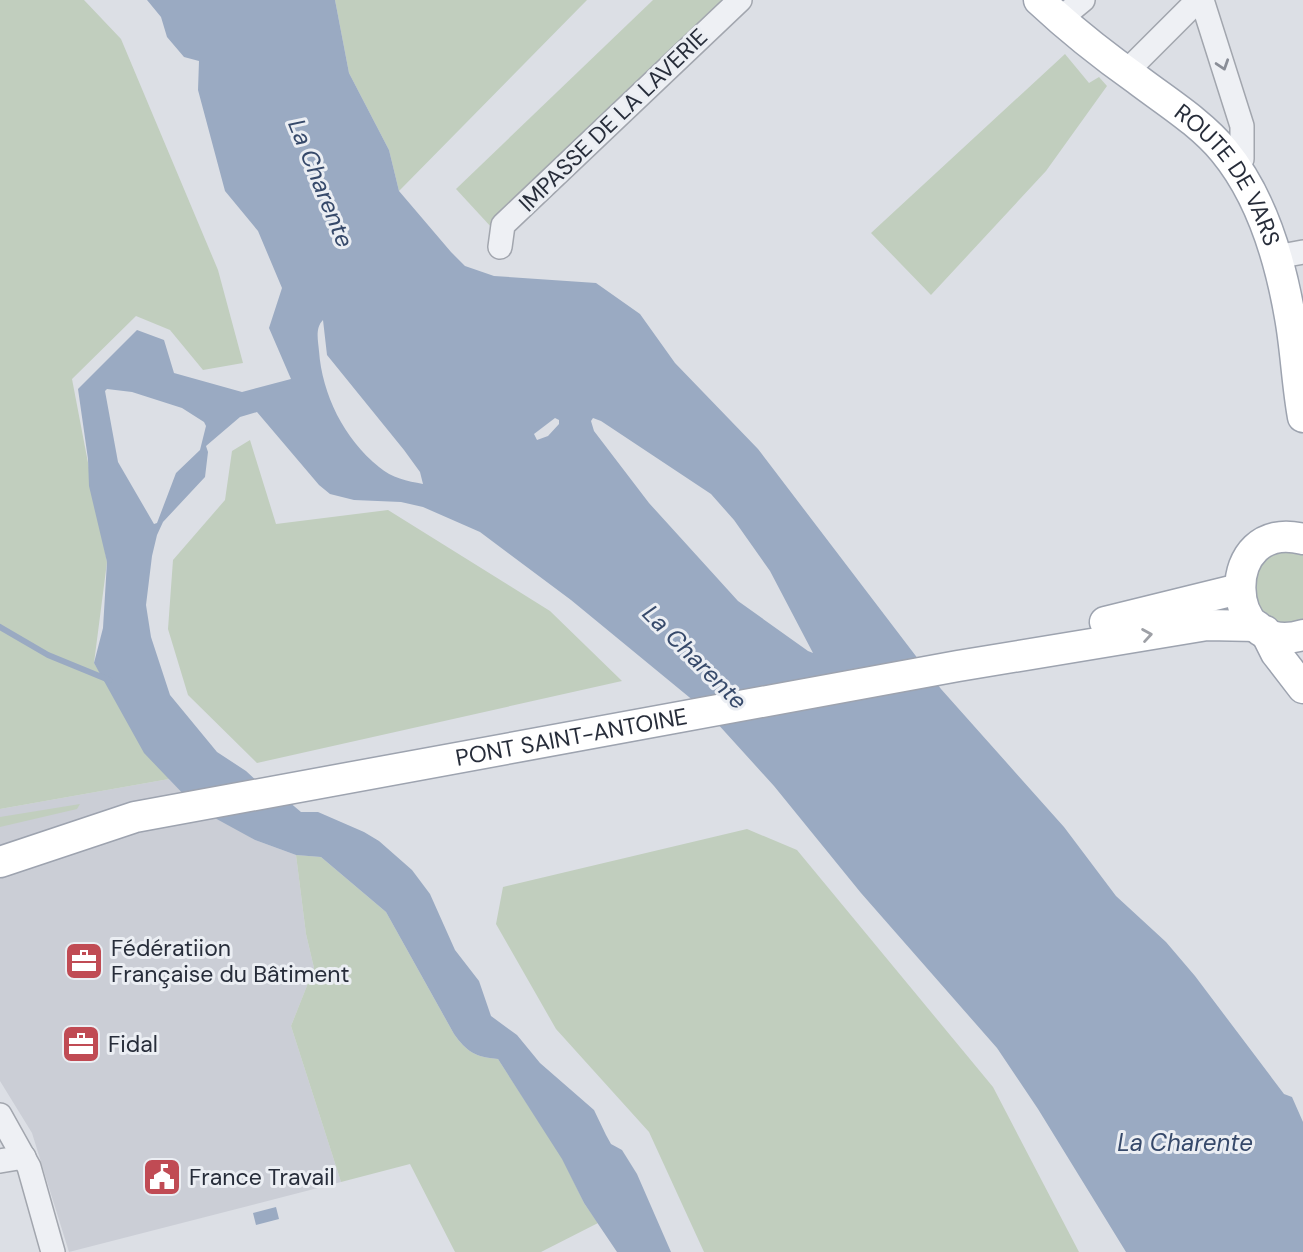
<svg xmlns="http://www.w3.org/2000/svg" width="1303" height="1252" viewBox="0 0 1303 1252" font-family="'DM Sans',sans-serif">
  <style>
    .built { fill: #cbced6 }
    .green { fill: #c1cebe }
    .water { fill: #9aaac2; fill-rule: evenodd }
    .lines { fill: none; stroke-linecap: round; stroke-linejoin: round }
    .stream { stroke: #9aaac2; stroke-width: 6 }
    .minor-casing { stroke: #a2a6ae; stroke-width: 26 }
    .major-casing { stroke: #9da3af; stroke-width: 33 }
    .minor { stroke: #eef0f4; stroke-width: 23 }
    .major { stroke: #fff; stroke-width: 30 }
    .oneway { stroke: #8a8e97 }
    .oneway2 { stroke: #9ea0a6 }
    .labels { text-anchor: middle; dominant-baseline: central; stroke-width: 6; stroke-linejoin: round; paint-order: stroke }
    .street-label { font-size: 23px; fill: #272d3a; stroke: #ebeef3 }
    .poi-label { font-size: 23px; fill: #272d3a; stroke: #ebeef3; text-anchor: start }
    .water-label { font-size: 24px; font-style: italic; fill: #36496a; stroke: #ebeef3 }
  </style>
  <rect width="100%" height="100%" fill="#dcdfe5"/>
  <!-- built -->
  <polygon class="built" points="169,779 187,798 255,840 296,855 306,934 314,968 291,1026 341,1182 69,1252 32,1133 0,1081 0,809"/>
  <!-- green -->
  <g class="green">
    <polygon points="0,0 84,0 121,39 218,270 243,363 203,370 170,330 136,316 72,379 107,562 94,663 169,779 0,809"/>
    <polygon points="335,0 587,0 399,191 389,150 349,73"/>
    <polygon points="653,0 724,0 492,228 456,189"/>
    <polygon points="1065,54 1089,83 1099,77 1107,86 1046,171 931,295 871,233"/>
    <polygon points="250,440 276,524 388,510 550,611 622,681 257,763 188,695 168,629 173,560 225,500 232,451"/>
    <polygon points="1272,551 1303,552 1303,622 1280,625 1260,615 1250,574"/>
    <polygon points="80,804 77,809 0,827 0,817"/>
    <polygon points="747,829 797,850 993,1087 1079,1252 704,1252 649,1132 556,1029 496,924 503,887"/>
    <path d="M296,855L321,857L386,912L454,1034C467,1052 475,1057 498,1059L563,1159L584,1203L598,1223L541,1252H455L410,1164L341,1182L291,1026L314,968L306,934Z"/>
  </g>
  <!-- water -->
  <g class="water">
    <path d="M147,0H335L349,73L389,150L399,191L451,252L465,266L494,276L596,283L640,314L675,363L758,449L941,689L1064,827L1116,896L1166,942L1195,976L1284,1094L1292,1097L1303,1122V1252H1126L1038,1109L997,1048L861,893L774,786L706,711L571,600L480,532L423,507L401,502L354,500L330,494L319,485L257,412L240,417L206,446L208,452L205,477L163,522L157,535L152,556L146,605L151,637L170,695L217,752L246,771L259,783L288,801L301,812H318L364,832L379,841L412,870L430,894L455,950L479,981L491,1016L517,1035L540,1063L594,1110L606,1135L611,1144L622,1150L637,1174L671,1252H617L584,1203L562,1159L498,1059C475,1057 467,1052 454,1034L386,912L321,857L296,855L255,840L213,817L187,798L144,753L94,663L103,628L107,562L89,486L88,459L78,389L137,330L164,340L174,373L242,392L291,379L269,328L282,288L258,231L225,191L198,90L199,61L184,57L167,37L161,17ZM323,320L327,355L404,450L420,472L423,484C407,481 392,478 379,467C344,439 322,394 319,351C318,340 315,328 323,320ZM107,389L132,392L182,408L204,422L206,426L200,450L176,473L157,523L154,524L118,462L105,391ZM555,418L559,420V424L548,436L537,440L534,434ZM593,418L601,421L711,494L734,520L770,571L813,653L808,651L738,601L649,503L594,431L591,421Z"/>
    <polygon points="276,1207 279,1219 256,1225 253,1213"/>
  </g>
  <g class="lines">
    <!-- stream -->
    <polyline class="stream" points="0,627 48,655 109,680"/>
    <defs>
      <g id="minor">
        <polyline points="1202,0 1242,126 1242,159 1237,169"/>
        <polyline points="1060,19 1083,0"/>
        <polyline points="1126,72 1198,0"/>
        <polyline points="500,247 503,225 740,0"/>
        <polyline points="1276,257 1303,252"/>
        <polyline points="0,1115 29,1167 53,1252"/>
        <polyline points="0,1161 24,1157"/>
      </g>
      <g id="major">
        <path id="s1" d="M1039,0C1070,29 1104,56 1138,80C1167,102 1201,123 1224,151C1262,197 1280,259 1290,317C1296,350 1297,384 1303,417"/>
        <path d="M1303,539C1218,517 1221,660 1303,635"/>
        <polyline points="1105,622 1239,589"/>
        <polyline points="1265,631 1276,653 1303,688"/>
        <path id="s2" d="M0,862L135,817L958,666L1207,625L1257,626"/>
      </g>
    </defs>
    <!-- minor casing -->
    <use href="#minor" class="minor-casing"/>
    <!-- major casing -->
    <use href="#major" class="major-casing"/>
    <!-- minor -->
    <use href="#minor" class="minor"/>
    <!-- major -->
    <use href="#major" class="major"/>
  </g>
  <!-- one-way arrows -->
  <defs><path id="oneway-chevron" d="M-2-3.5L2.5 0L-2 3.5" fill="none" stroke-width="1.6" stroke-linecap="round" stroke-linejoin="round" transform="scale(1.75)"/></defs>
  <use class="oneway" href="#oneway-chevron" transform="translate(1223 65) rotate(72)"/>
  <use class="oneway2" href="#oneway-chevron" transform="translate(1147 635) rotate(-9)"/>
  <!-- icons -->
  <defs>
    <symbol id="office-square" viewBox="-11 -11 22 22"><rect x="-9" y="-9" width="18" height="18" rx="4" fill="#c04b54" stroke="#ebeef3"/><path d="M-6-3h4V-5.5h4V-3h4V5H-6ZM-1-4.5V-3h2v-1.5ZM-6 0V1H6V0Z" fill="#fff"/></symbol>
    <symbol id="civic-square" viewBox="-11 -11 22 22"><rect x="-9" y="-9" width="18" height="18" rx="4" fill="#c04b54" stroke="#ebeef3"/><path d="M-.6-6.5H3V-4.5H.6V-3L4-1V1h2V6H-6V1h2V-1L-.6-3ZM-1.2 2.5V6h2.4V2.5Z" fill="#fff"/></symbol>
  </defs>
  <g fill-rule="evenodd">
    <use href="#office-square" x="62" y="939" width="44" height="44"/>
    <use href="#office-square" x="59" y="1022" width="44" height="44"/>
    <use href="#civic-square" x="140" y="1155" width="44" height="44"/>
  </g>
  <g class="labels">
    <!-- street labels -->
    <g class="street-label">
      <text transform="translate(613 120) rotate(-44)">IMPASSE DE LA LAVERIE</text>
      <text stroke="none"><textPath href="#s1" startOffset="261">ROUTE DE VARS</textPath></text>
      <text stroke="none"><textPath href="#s2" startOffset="586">PONT SAINT-ANTOINE</textPath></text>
    </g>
    <!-- poi labels -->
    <g class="poi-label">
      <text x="111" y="948">Fédératiion<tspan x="111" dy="26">Française du Bâtiment</tspan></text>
      <text x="108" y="1044">Fidal</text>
      <text x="189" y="1177">France Travail</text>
    </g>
    <!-- water labels -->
    <g class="water-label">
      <text transform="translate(321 183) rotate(68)">La Charente</text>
      <text transform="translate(695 657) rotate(45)">La Charente</text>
      <text x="1185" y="1142">La Charente</text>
    </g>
  </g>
</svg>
